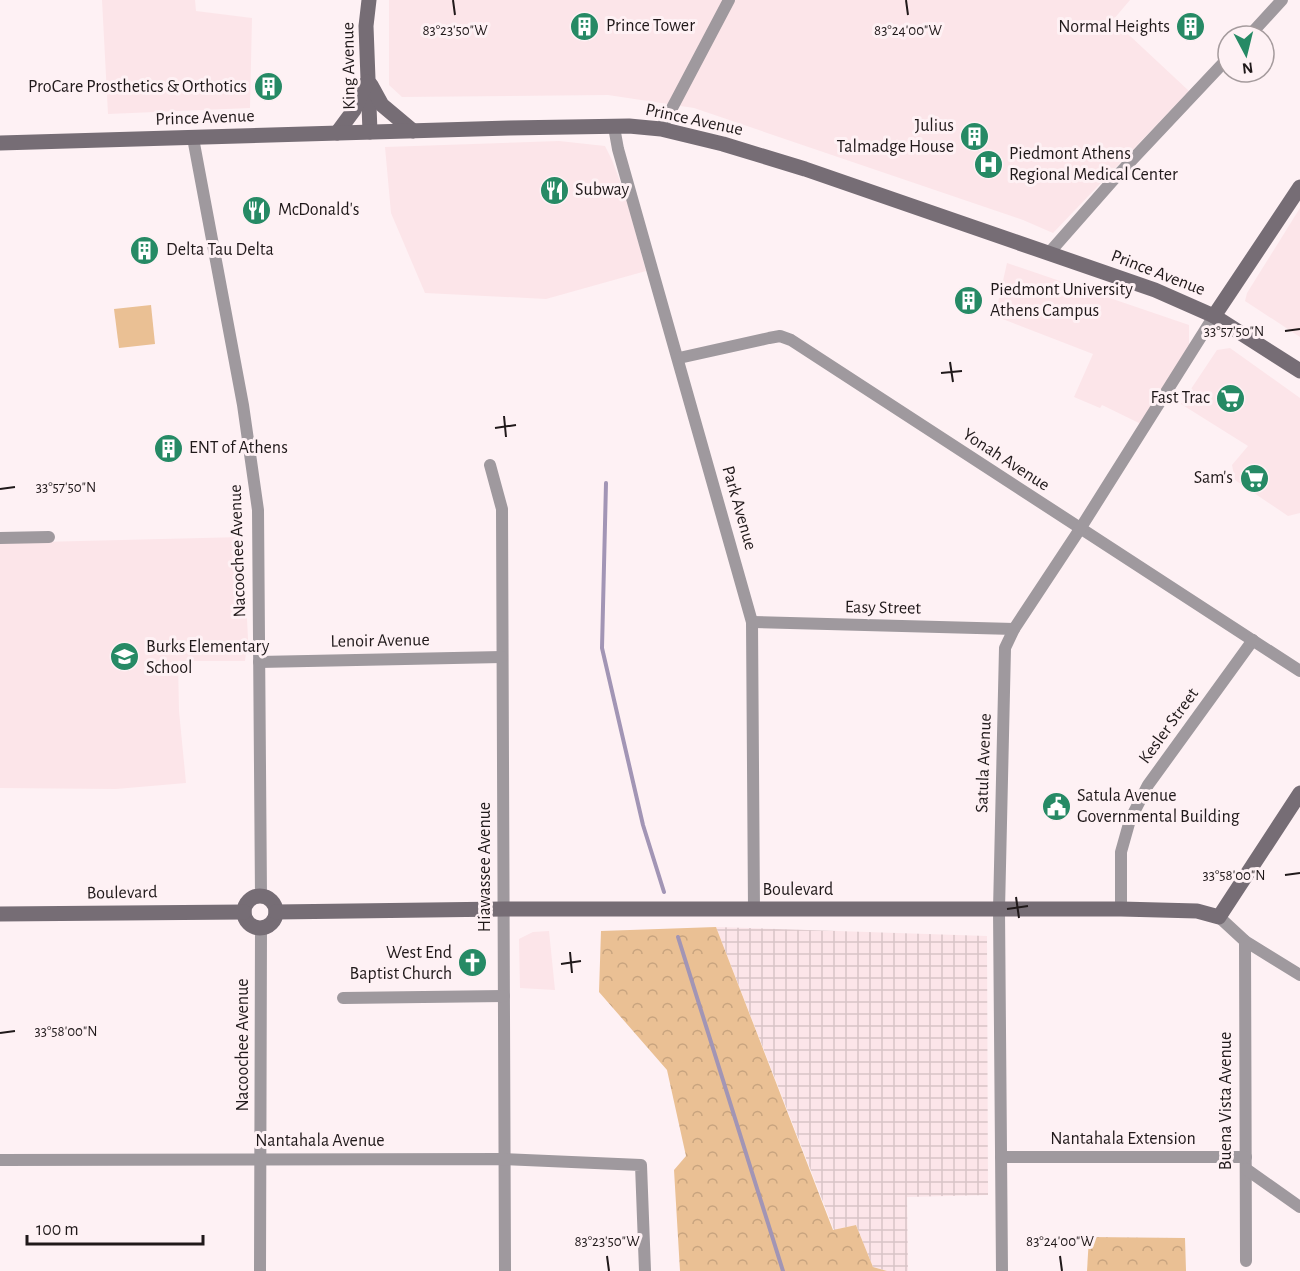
<svg xmlns="http://www.w3.org/2000/svg" width="1300" height="1271" viewBox="0 0 1300 1271" font-family="'Alegreya Sans',sans-serif">
  <style>
    .built { fill: #fce5e9 }
    .industrial { fill: url(#industrial-grid) }
    .forest { fill: url(#forest-crowns) }
    .pitch { fill: #eac094 }
    .lines { fill: none; stroke-linecap: round; stroke-linejoin: round }
    .stream { stroke: #a295b5; stroke-width: 4 }
    .street { stroke: #9f999e; stroke-width: 12 }
    .secondary { stroke: #766d75; stroke-width: 15 }
    .ticks { fill: none; stroke: #20191a; stroke-width: 2 }
    .labels { text-anchor: middle; dominant-baseline: central; stroke-width: 6; stroke-linejoin: round; paint-order: stroke }
    .poi-label { font-size: 18px; fill: #20191a; stroke: #fef1f4; text-anchor: start }
    .street-label { font-size: 18px; fill: #20191a; stroke: #fef1f4 }
    .ticks-label { font-size: 15px; text-anchor: middle; fill: #20191a; stroke: #fef1f4; stroke-width: 6; stroke-linejoin: round; paint-order: stroke }
  </style>
  <defs>
    <pattern id="industrial-grid" width="8" height="8" patternUnits="userSpaceOnUse" patternTransform="scale(1.5)"><rect width="8" height="8" fill="#fce5e9"/><path d="M0 4h8M4 0v8" fill="none" stroke="#d8c4c7"/></pattern>
    <pattern id="forest-crowns" width="20" height="18" patternUnits="userSpaceOnUse" patternTransform="scale(1.5)"><rect width="20" height="18" fill="#eac094"/><path d="M2 6a3 3 0 1 1 6 0M12 15a3 3 0 1 1 6 0" fill="none" stroke="#c8a47f"/></pattern>
  </defs>
  <rect width="100%" height="100%" fill="#fef1f4"/>
  <!-- built -->
  <g class="built">
    <polygon points="102,0 195,0 196,11 252,18 250,108 108,114"/>
    <polygon points="389,0 1130,0 1113,20 1189,91 1053,233 1023,220 694,108 608,95 402,97 389,85"/>
    <polygon points="559,141 605,146 612,160 626,197 646,271 546,299 425,293 391,213 385,147"/>
    <polygon points="1300,208 1300,337 1245,301 1247,293"/>
    <polygon points="1007,263 1189,325 1189,350 1141,424 1102,405 1100,408 1074,397 1093,354 995,316"/>
    <polygon points="1230,348 1300,398 1300,513 1288,516 1235,480 1232,465 1248,446 1181,404 1217,350"/>
    <polygon points="243,537 248,639 245,661 178,661 179,711 186,783 116,789 0,788 0,543"/>
    <polygon points="549,931 555,990 520,988 519,939 533,932"/>
  </g>
  <!-- industrial -->
  <polygon class="industrial" points="716,927 987,936 988,1195 907,1197 908,1271 887,1271 873,1267 856,1225 834,1230"/>
  <!-- forest -->
  <g class="forest">
    <polygon points="716,927 833,1230 856,1225 873,1267 887,1271 680,1271 674,1170 686,1156 667,1070 599,992 601,931"/>
    <polygon points="1089,1237 1185,1238 1186,1271 1087,1271"/>
  </g>
  <!-- pitch -->
  <polygon class="pitch" points="151,305 155,344 119,348 114,309"/>
  <g class="lines">
    <!-- stream -->
    <g class="stream">
      <polyline points="606,483 602,648 643,825 664,892"/>
      <polyline points="678,937 783,1271"/>
    </g>
    <!-- street -->
    <g class="street">
      <polyline points="1249,36 1282,0"/>
      <polyline points="614,127 618,149 752,622 754,910"/>
      <polyline points="661,129 729,0"/>
      <polyline points="193,138 243,405 258,510 261,896"/>
      <polyline points="1049,253 1115,178 1228,58"/>
      <polyline points="679,358 769,338 780,336 791,340 1300,671"/>
      <polyline points="490,465 502,509 505,1271"/>
      <polyline points="0,538 49,537"/>
      <polyline points="752,622 1014,629"/>
      <polyline points="259,662 502,657"/>
      <polyline points="1121,909 1121,852 1130,820 1148,785 1253,640"/>
      <polyline points="1219,917 1245,941 1300,975"/>
      <polyline points="1245,941 1246,1261"/>
      <polyline points="343,998 504,996"/>
      <polyline points="1001,1157 1246,1157"/>
      <polyline points="0,1160 503,1159 641,1165 645,1271"/>
      <polyline points="1246,1169 1300,1207"/>
      <polyline points="260,1271 261,928"/>
      <polyline points="1002,1271 999,910 1005,648 1014,629 1080,529 1214,316"/>
    </g>
    <!-- secondary -->
    <g class="secondary">
      <polyline points="369,0 366,26 370,132"/>
      <polyline points="371,85 382,105 413,131"/>
      <polyline points="337,133 354,110 367,82"/>
      <polyline points="0,143 509,128 629,126 661,129 723,144 805,169 1155,290 1214,316 1300,371"/>
      <polyline points="1214,316 1300,187"/>
      <circle cx="260" cy="912" r="16"/>
      <polyline points="276,912 504,909 1121,909 1197,911 1219,917 1300,793"/>
      <polyline points="0,914 244,912"/>
    </g>
  </g>
  <!-- ticks -->
  <path class="ticks" d="M453,0L455,15M906,0L908,15M1285,331L1300,329M950,362L953,382M941,373L962,371M504,416L506,437M495,428L516,425M0,489L15,487M1285,875L1300,873M1016,897L1019,918M1007,909L1028,906M570,952L572,973M561,964L581,961M0,1033L15,1031M607,1256L609,1271M1060,1256L1062,1271"/>
  <!-- icons -->
  <defs>
    <symbol id="building-disc" viewBox="-11 -11 22 22"><circle r="9.5" fill="#268a65" stroke="#fef1f4"/><path d="M-4-6H4V6H1V3H-1V6H-4ZM-2.5-4.3h1.7v1.8h-1.7ZM.8-4.3h1.7v1.8H.8ZM-2.5-1h1.7V.8h-1.7ZM.8-1h1.7V.8H.8Z" fill="#fff"/></symbol>
    <symbol id="hospital-disc" viewBox="-11 -11 22 22"><circle r="9.5" fill="#268a65" stroke="#fef1f4"/><path d="M-5-5h3v3.5h4V-5h3V5h-3V1.5h-4V5h-3Z" fill="#fff"/></symbol>
    <symbol id="restaurant-disc" viewBox="-11 -11 22 22"><circle r="9.5" fill="#268a65" stroke="#fef1f4"/><path d="M-5-6h1v4h1v-4h1v4h1v-4h1v5L-1.5 .5V6h-2V.5L-5-1ZM5-6V6H3V1.5H1.5Q1.5-4 5-6Z" fill="#fff"/></symbol>
    <symbol id="supermarket-disc" viewBox="-11 -11 22 22"><circle r="9.5" fill="#268a65" stroke="#fef1f4"/><path d="M-6-5.5h2.5l.6 2H6L4.5 2H-2.5L-4.4-4H-6ZM-1.5 3.2a1.3 1.3 0 1 0 .1 0ZM3 3.2a1.3 1.3 0 1 0 .1 0Z" fill="#fff"/></symbol>
    <symbol id="school-disc" viewBox="-11 -11 22 22"><circle r="9.5" fill="#268a65" stroke="#fef1f4"/><path d="M0-5L7-2L0 1L-7-2ZM-4 1L0 2.5L4 1V4Q0 6-4 4Z" fill="#fff"/></symbol>
    <symbol id="civic-disc" viewBox="-11 -11 22 22"><circle r="9.5" fill="#268a65" stroke="#fef1f4"/><path d="M-.6-6.5H3V-4.5H.6V-3L4-1V1h2V6H-6V1h2V-1L-.6-3ZM-1.2 2.5V6h2.4V2.5Z" fill="#fff"/></symbol>
    <symbol id="church-disc" viewBox="-11 -11 22 22"><circle r="9.5" fill="#268a65" stroke="#fef1f4"/><path d="M-1.2-6h2.4v3.5h3.3v2.4h-3.3V6h-2.4V-.1h-3.3v-2.4h3.3Z" fill="#fff"/></symbol>
  </defs>
  <g fill-rule="evenodd">
    <use href="#building-disc" x="568" y="10" width="33" height="33"/>
    <use href="#building-disc" x="1174" y="10" width="33" height="33"/>
    <use href="#building-disc" x="252" y="70" width="33" height="33"/>
    <use href="#building-disc" x="958" y="120" width="33" height="33"/>
    <use href="#hospital-disc" x="972" y="148" width="33" height="33"/>
    <use href="#restaurant-disc" x="538" y="174" width="33" height="33"/>
    <use href="#restaurant-disc" x="240" y="194" width="33" height="33"/>
    <use href="#building-disc" x="128" y="234" width="33" height="33"/>
    <use href="#building-disc" x="952" y="284" width="33" height="33"/>
    <use href="#supermarket-disc" x="1214" y="382" width="33" height="33"/>
    <use href="#building-disc" x="152" y="432" width="33" height="33"/>
    <use href="#supermarket-disc" x="1238" y="462" width="33" height="33"/>
    <use href="#school-disc" x="108" y="640" width="33" height="33"/>
    <use href="#civic-disc" x="1040" y="790" width="33" height="33"/>
    <use href="#church-disc" x="456" y="946" width="33" height="33"/>
  </g>
  <g class="labels">
    <!-- poi labels -->
    <g class="poi-label">
      <text x="606" y="26">Prince Tower</text>
      <text x="1170" y="27" text-anchor="end">Normal Heights</text>
      <text x="247" y="87" text-anchor="end">ProCare Prosthetics &amp; Orthotics</text>
      <text x="954" y="126" text-anchor="end">Julius<tspan x="954" dy="21">Talmadge House</tspan></text>
      <text x="1009" y="154">Piedmont Athens<tspan x="1009" dy="21">Regional Medical Center</tspan></text>
      <text x="575" y="190">Subway</text>
      <text x="278" y="210">McDonald's</text>
      <text x="166" y="250">Delta Tau Delta</text>
      <text x="990" y="290">Piedmont University<tspan x="990" dy="21">Athens Campus</tspan></text>
      <text x="1210" y="398" text-anchor="end">Fast Trac</text>
      <text x="189" y="448">ENT of Athens</text>
      <text x="1233" y="478" text-anchor="end">Sam's</text>
      <text x="146" y="647">Burks Elementary<tspan x="146" dy="21">School</tspan></text>
      <text x="1077" y="796">Satula Avenue<tspan x="1077" dy="21">Governmental Building</tspan></text>
      <text x="452" y="953" text-anchor="end">West End<tspan x="452" dy="21">Baptist Church</tspan></text>
    </g>
    <!-- street labels -->
    <g class="street-label">
      <text transform="translate(349 66) rotate(-91)">King Avenue</text>
      <text transform="translate(205 118) rotate(-2)">Prince Avenue</text>
      <text transform="translate(694 120) rotate(12)">Prince Avenue</text>
      <text transform="translate(1158 273) rotate(21)">Prince Avenue</text>
      <text transform="translate(1006 460) rotate(33)">Yonah Avenue</text>
      <text transform="translate(739 508) rotate(74)">Park Avenue</text>
      <text transform="translate(238 551) rotate(-92)">Nacoochee Avenue</text>
      <text transform="translate(883 608) rotate(1)">Easy Street</text>
      <text transform="translate(380 641) rotate(-1)">Lenoir Avenue</text>
      <text transform="translate(1169 726) rotate(-54)">Kesler Street</text>
      <text transform="translate(984 763) rotate(-88)">Satula Avenue</text>
      <text transform="translate(485 867) rotate(-90)">Hiawassee Avenue</text>
      <text x="798" y="890">Boulevard</text>
      <text transform="translate(122 893) rotate(-1)">Boulevard</text>
      <text transform="translate(243 1045) rotate(-90)">Nacoochee Avenue</text>
      <text transform="translate(1226 1101) rotate(-90)">Buena Vista Avenue</text>
      <text x="1123" y="1139">Nantahala Extension</text>
      <text x="320" y="1141">Nantahala Avenue</text>
    </g>
  </g>
  <g class="ticks-label">
    <text x="455" y="35">83°23'50"W</text>
    <text x="908" y="35">83°24'00"W</text>
    <text x="1234" y="336">33°57'50"N</text>
    <text x="66" y="492">33°57'50"N</text>
    <text x="1234" y="880">33°58'00"N</text>
    <text x="66" y="1036">33°58'00"N</text>
    <text x="607" y="1246">83°23'50"W</text>
    <text x="1060" y="1246">83°24'00"W</text>
  </g>
  <!-- north arrow -->
  <g transform="translate(1246 54) rotate(173)"><circle r="28" fill="#fef1f4" stroke="#a59b9d" stroke-width="1.5"/>
  <path d="M0-4.5L10 22L0 15L-10 22Z" fill="#268a65"/>
  <text y="-9" font-size="16" font-weight="bold" text-anchor="middle" fill="#20191a">N</text>
  </g>
  <!-- scale -->
  <path d="M27 1235v9h176v-9" fill="none" stroke="#20191a" stroke-width="3"/>
  <text x="36" y="1235" font-size="18" fill="#20191a" stroke="#fef1f4" stroke-width="4.5" paint-order="stroke">100 m</text>
</svg>
